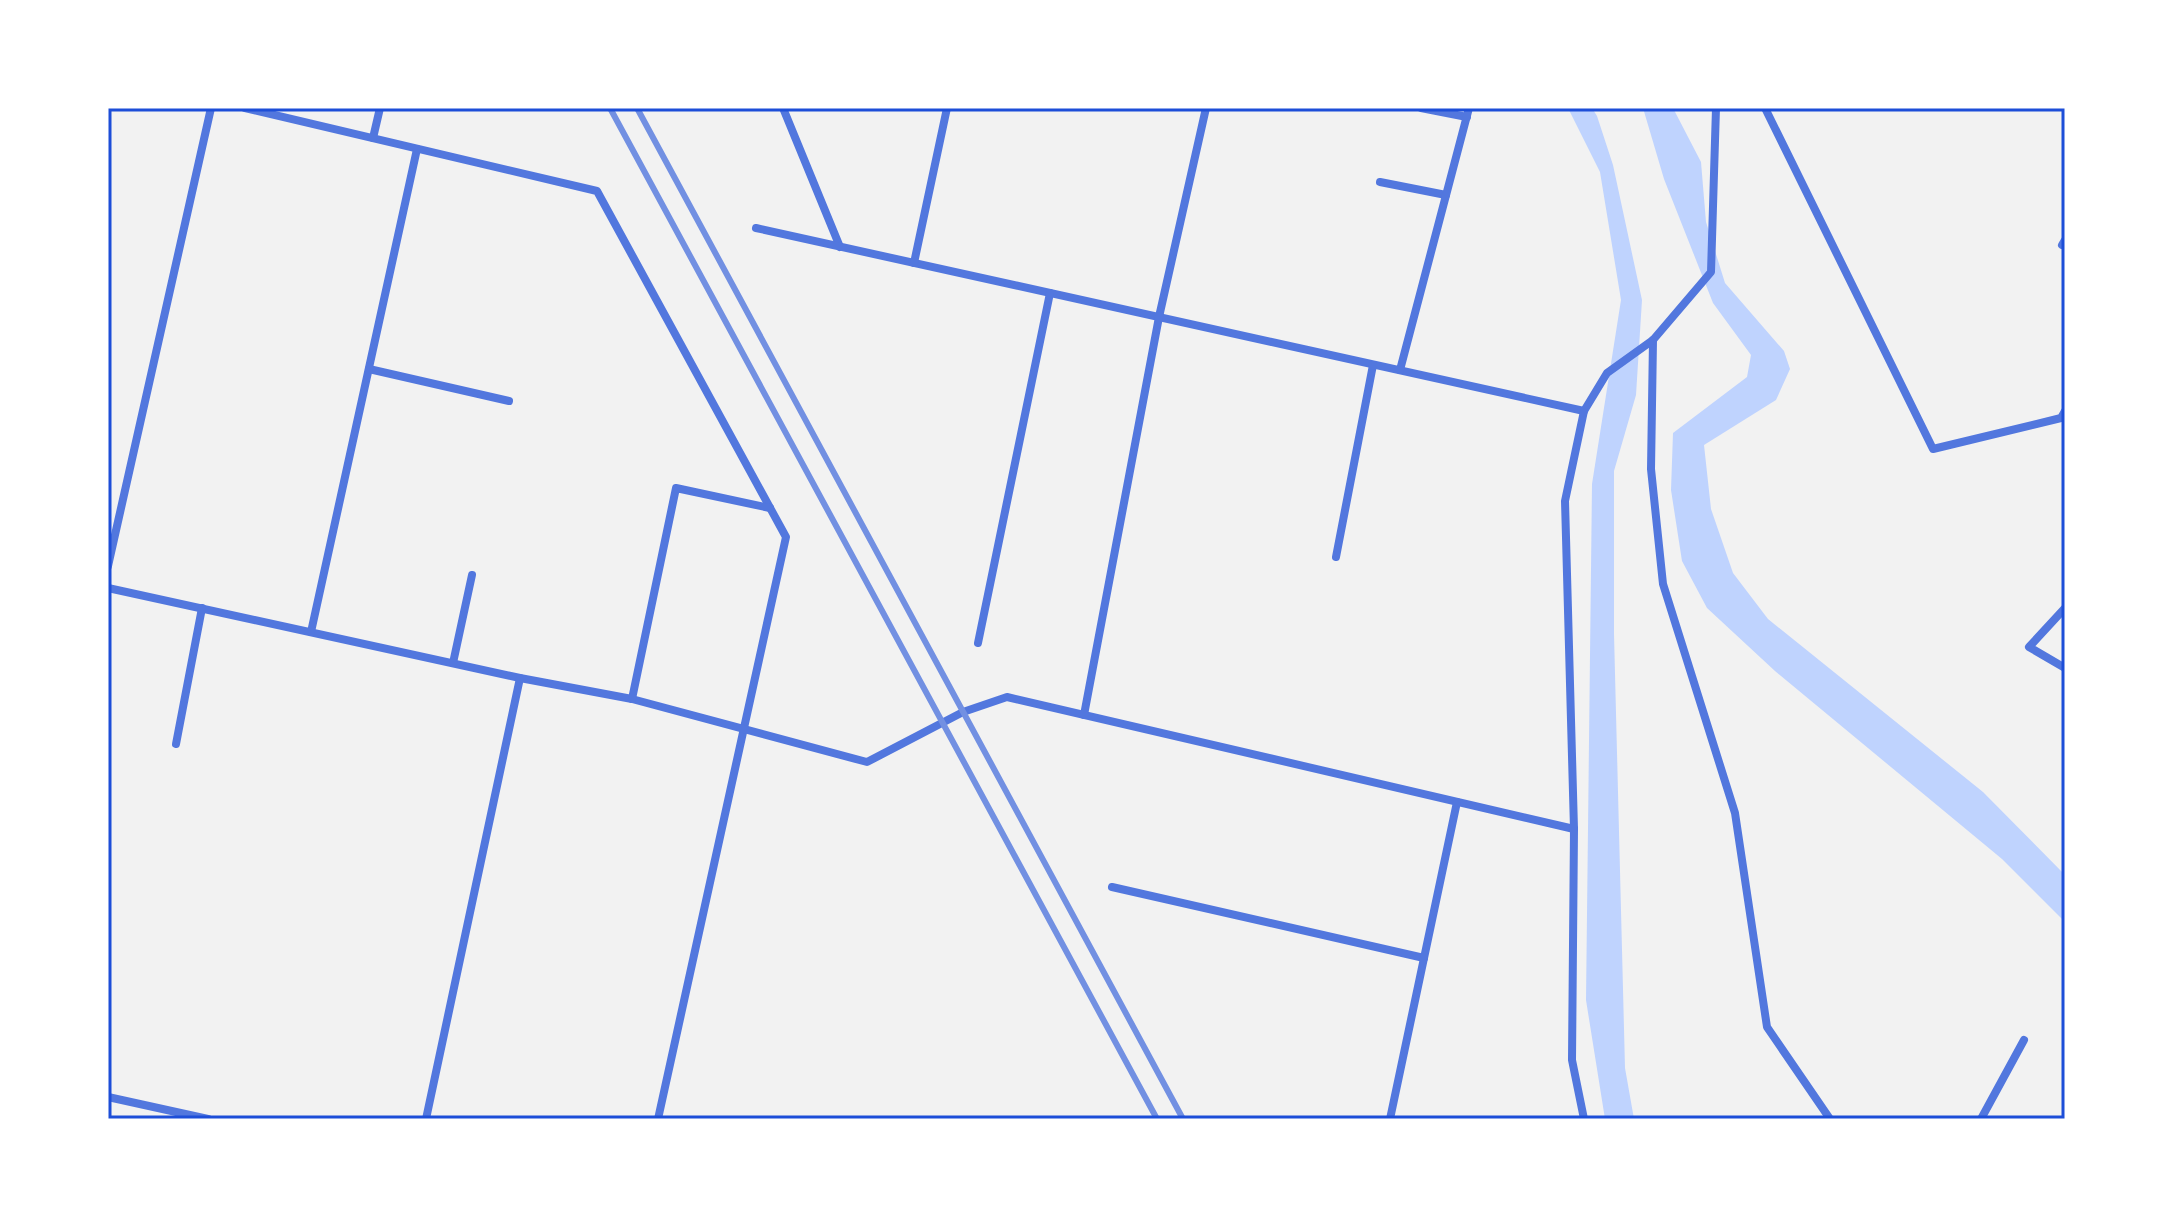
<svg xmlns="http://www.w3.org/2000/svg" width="2173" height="1227" viewBox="0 0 2173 1227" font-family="'PT Sans',sans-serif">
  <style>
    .water { fill: #bfd3fe }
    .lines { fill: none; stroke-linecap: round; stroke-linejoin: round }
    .minor { stroke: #5277de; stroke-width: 8 }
    .rail { stroke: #7290e2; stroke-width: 6 }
    .neatline { fill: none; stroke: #1d4ed8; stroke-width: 3 }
  </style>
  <rect width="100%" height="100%" fill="#f2f2f2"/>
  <!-- water -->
  <g class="water">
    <polygon points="1568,108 1592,108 1597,116 1613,165 1642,300 1636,395 1614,471 1614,634 1625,1068 1634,1119 1605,1119 1586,1000 1592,484 1621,300 1600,172"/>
    <polygon points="1643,108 1673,108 1701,162 1706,222 1725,283 1784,351 1790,369 1776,400 1704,445 1711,509 1733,573 1768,619 1983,792 2065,875 2065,922 2002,859 1775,671 1707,608 1682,561 1671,490 1673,433 1747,377 1751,355 1713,303 1664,179"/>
  </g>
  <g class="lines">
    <!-- minor -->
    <g class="minor">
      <polyline points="245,108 597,191 786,537 658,1119"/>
      <polyline points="783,108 840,247"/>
      <polyline points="1421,108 1467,117"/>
      <polyline points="1765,108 1933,449 2061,418 2065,411"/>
      <polyline points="373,138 380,108"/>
      <polyline points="1380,182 1446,195"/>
      <polyline points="756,228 1584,411"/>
      <polyline points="2062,245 2065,240"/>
      <polyline points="914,263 947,108"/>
      <polyline points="1653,340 1651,469 1663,584 1735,813 1767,1027 1830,1119"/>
      <polyline points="369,369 509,401"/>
      <polyline points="1400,370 1469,108"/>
      <polyline points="1336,557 1373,365"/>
      <polyline points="108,566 211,108"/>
      <polyline points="108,588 520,678 632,699 867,762 963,712 1007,697 1574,829"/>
      <polyline points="2065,608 2029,647 2065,668"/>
      <polyline points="311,632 417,149"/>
      <polyline points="978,643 1050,293"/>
      <polyline points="453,663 472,575"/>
      <polyline points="632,699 676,488 770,508"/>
      <polyline points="1084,715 1159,317 1206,108"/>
      <polyline points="176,744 202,608"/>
      <polyline points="1112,887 1424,958"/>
      <polyline points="108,1097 208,1119"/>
      <polyline points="426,1119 520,678"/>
      <polyline points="1390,1119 1457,802"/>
      <polyline points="1584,1119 1572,1060 1574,829 1565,501 1584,411 1607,373 1653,340 1711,272 1716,108"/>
      <polyline points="1981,1119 2024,1040"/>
    </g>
    <!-- rail -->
    <g class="rail">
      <polyline points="610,108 1157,1119"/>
      <polyline points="637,108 1183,1119"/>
    </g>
  </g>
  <!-- border -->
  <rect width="2173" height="1227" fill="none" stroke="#ffffff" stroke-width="220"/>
  <rect x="110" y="110" width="1953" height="1007" class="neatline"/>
</svg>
